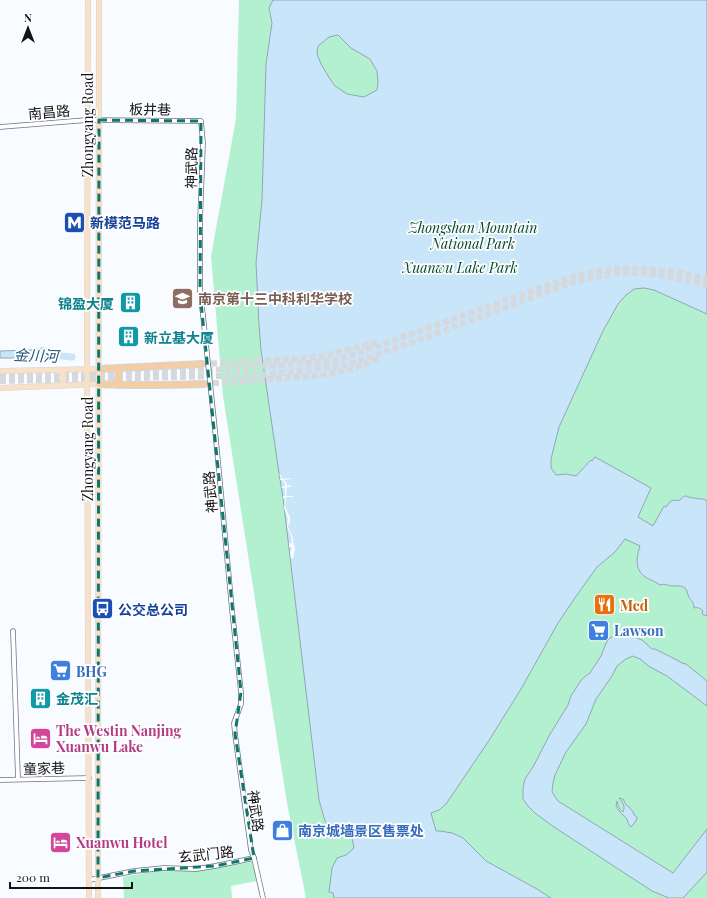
<svg xmlns="http://www.w3.org/2000/svg" width="707" height="898" viewBox="0 0 707 898" font-family="'Playfair Display','Noto Sans SC',serif">
  <style>
    .education { fill: #feeddc }
    .green { fill: #b3f0cf }
    .water { fill: #c9e5fa; stroke: #92a6b6; fill-rule: evenodd }
    .pier { fill: #f8fbff }
    .lines { fill: none; stroke-linecap: round; stroke-linejoin: round }
    .river { stroke: #c9e5fa; stroke-width: 7 }
    .highway-tunnel { stroke: #d5d8dc; stroke-width: 6; stroke-dasharray: 6 3; stroke-linecap: butt }
    .minor-casing { stroke: #6f737d; stroke-width: 5.5 }
    .major-casing { stroke: #d4d5d5; stroke-width: 6 }
    .highway-casing { stroke: #d4d5d5; stroke-width: 8 }
    .minor { stroke: #fff; stroke-width: 4 }
    .major { stroke: #f8e1c9; stroke-width: 5 }
    .highway { stroke: #f3cda5; stroke-width: 6 }
    .minor-bridge-casing { stroke: #6f737d; stroke-width: 5.5; stroke-linecap: butt }
    .minor-bridge { stroke: #fff; stroke-width: 4 }
    .marked { fill: none; stroke: #0f766e; stroke-width: 3; stroke-dasharray: 8 5; stroke-linejoin: round }
    .labels { text-anchor: middle; dominant-baseline: central; stroke-width: 3.5; stroke-linejoin: round; paint-order: stroke }
    .street-label { font-size: 14px; fill: #111317; stroke: #fff }
    .transit-label { font-size: 14px; font-weight: bold; fill: #164399; stroke: #fff; text-anchor: start }
    .park-label { font-size: 14px; font-style: italic; fill: #02492e; stroke: #fff }
    .education-label { font-size: 14px; font-weight: bold; fill: #785e54; stroke: #fff; text-anchor: start }
    .culture-label { font-size: 14px; font-weight: bold; fill: #0d838f; stroke: #fff; text-anchor: start }
    .food-label { font-size: 14px; font-weight: bold; fill: #c56008; stroke: #fff; text-anchor: start }
    .shop-label { font-size: 14px; font-weight: bold; fill: #366cbe; stroke: #fff; text-anchor: start }
    .hotel-label { font-size: 14px; font-weight: bold; fill: #b23c85; stroke: #fff; text-anchor: start }
    .water-label { font-size: 15px; font-style: italic; fill: #195172; stroke: #fff }
  </style>
  <rect width="100%" height="100%" fill="#f8fbff"/>
  <!-- education -->
  <polygon class="education" points="191,290 193,303 172,304 172,293"/>
  <!-- green -->
  <g class="green">
    <polygon points="239,0 707,0 707,898 306,898 287,803 223,396 211,256 236,119"/>
    <polygon points="252,862 257,881 231,886 232,898 124,898 123,877 160,870 197,870"/>
  </g>
  <!-- water -->
  <g class="water">
    <path d="M273,0H707V314L654,290L644,288L634,289L626,295L618,304L603,331L559,427L551,459V468L556,475L566,474L576,476L591,460L592,461L595,457L651,488L638,517L653,526L664,506L666,507L670,502L673,500C683,502 680,497 685,496C687,496 688,497 689,497C693,498 698,499 703,499L707,501V616L702,614L703,611C700,608 698,607 694,608C694,602 691,601 689,597C687,594 688,591 685,588C681,585 677,586 673,586C668,586 665,583 660,585C655,581 649,580 644,576C634,568 637,556 640,546L625,539L615,552L597,567L577,595L558,623L521,689L488,742L446,804L439,810L431,813L436,831H440L452,833L463,838L486,861L537,889L551,898H334L333,893L329,892L332,868L337,858L346,855L354,848L351,833L338,831L329,827L325,821L319,800L283,498L279,473L261,350L259,325L256,263L262,200L266,64L272,23L269,8ZM338,35L351,48L370,59L377,71L378,83L377,90L364,97L347,94L335,86L330,79L321,64L317,54L318,46L329,37Z"/>
    <polygon points="43,348 58,350 59,358 0,358 0,351 31,350"/>
    <polygon points="631,632 637,638 642,640 652,649 655,649 675,659 682,663 686,664 707,681 707,706 667,676 650,667 640,659 633,656 626,659 617,666 612,676 596,699 586,724 566,752 555,775 553,783 552,792 558,801 673,873 707,829 707,872 684,897 683,898 669,898 652,891 554,827 535,813 528,806 523,799 523,788 525,779 533,767 549,736 568,705 571,696 582,679 590,673 601,656 607,641 610,638 619,633"/>
    <path d="M619,798L623,799L626,805L629,807L633,812L634,815L637,817L636,821L631,827C629,826 627,821 627,819L620,812L616,806L617,801C618,806 619,809 623,812C626,806 622,802 619,798Z"/>
  </g>
  <!-- pier -->
  <polygon class="pier" points="279,473 283,479 291,478 291,479 284,480 287,484 287,486 291,485 291,487 287,487 286,496 293,496 293,497 286,497 285,507 290,517 290,522 289,523 288,527 292,535 295,550 293,558 291,559 290,551 292,550 291,547 289,547 289,543 292,543 291,536 287,527 288,519 284,508 285,498 283,498 283,496 285,496 285,488 282,488 281,487 285,486 285,484 282,480 280,480 280,479 281,479"/>
  <g class="lines">
    <!-- river -->
    <polyline class="river" points="51,355 72,357"/>
    <!-- highway-tunnel -->
    <g class="highway-tunnel">
      <polyline points="202,364 295,359 323,356 378,342"/>
      <polyline points="0,376 198,371 335,361 574,276 603,270 632,268 673,271 707,279"/>
      <path d="M0,381L263,375L347,365L416,341L576,281C595,277 614,272 634,273C659,273 683,280 707,285"/>
      <polyline points="204,384 324,375 356,368 381,357"/>
    </g>
    <defs>
      <g id="minor">
        <polyline points="0,127 87,120 201,121 203,143 200,222 200,293 203,315"/>
        <polyline points="216,440 232,610 241,692 241,704 234,723 235,734 251,850 254,858 263,898"/>
        <polyline points="13,631 18,779"/>
        <polyline points="0,780 89,778"/>
        <polyline points="89,880 134,871 164,868 196,869 215,866 254,858"/>
      </g>
      <g id="major">
        <polyline points="88,0 87,369 89,898"/>
        <polyline points="58,370 64,375 63,386"/>
        <polyline points="0,371 99,369"/>
        <polyline points="0,388 99,384"/>
        <polyline points="98,898 99,0"/>
      </g>
      <g id="highway">
        <polyline points="119,368 118,379 120,385"/>
        <polyline points="99,369 202,364"/>
        <path d="M99,384C134,386 169,385 204,384"/>
      </g>
    </defs>
    <!-- minor casing -->
    <use href="#minor" class="minor-casing"/>
    <!-- major casing -->
    <use href="#major" class="major-casing"/>
    <!-- highway casing -->
    <use href="#highway" class="highway-casing"/>
    <!-- minor -->
    <use href="#minor" class="minor"/>
    <!-- major -->
    <use href="#major" class="major"/>
    <!-- highway -->
    <use href="#highway" class="highway"/>
    <defs>
      <polyline id="minor-bridge" points="203,315 216,440"/>
    </defs>
    <!-- minor-bridge casing -->
    <use href="#minor-bridge" class="minor-bridge-casing"/>
    <!-- minor-bridge -->
    <use href="#minor-bridge" class="minor-bridge"/>
  </g>
  <!-- marked area -->
  <path class="marked" d="M99,120L201,121L200,293L241,692L235,734L254,858L215,866L134,871L98,878Z"/>
  <!-- icons -->
  <defs>
    <symbol id="metro-square" viewBox="-11 -11 22 22"><rect x="-9" y="-9" width="18" height="18" rx="4" fill="#1a4fb4" stroke="#fff"/><path d="M-5.5 5V-5H-3L0 0L3-5H5.5V5H3V-.5L0 4L-3-.5V5Z" fill="#fff"/></symbol>
    <symbol id="university-square" viewBox="-11 -11 22 22"><rect x="-9" y="-9" width="18" height="18" rx="4" fill="#8d6e63" stroke="#fff"/><path d="M0-5L7-2L0 1L-7-2ZM-4 1L0 2.5L4 1V4Q0 6-4 4Z" fill="#fff"/></symbol>
    <symbol id="building-square" viewBox="-11 -11 22 22"><rect x="-9" y="-9" width="18" height="18" rx="4" fill="#0f9aa8" stroke="#fff"/><path d="M-4-6H4V6H1V3H-1V6H-4ZM-2.5-4.3h1.7v1.8h-1.7ZM.8-4.3h1.7v1.8H.8ZM-2.5-1h1.7V.8h-1.7ZM.8-1h1.7V.8H.8Z" fill="#fff"/></symbol>
    <symbol id="restaurant-square" viewBox="-11 -11 22 22"><rect x="-9" y="-9" width="18" height="18" rx="4" fill="#e8710a" stroke="#fff"/><path d="M-5-6h1v4h1v-4h1v4h1v-4h1v5L-1.5 .5V6h-2V.5L-5-1ZM5-6V6H3V1.5H1.5Q1.5-4 5-6Z" fill="#fff"/></symbol>
    <symbol id="bus-square" viewBox="-11 -11 22 22"><rect x="-9" y="-9" width="18" height="18" rx="4" fill="#1a4fb4" stroke="#fff"/><path d="M-5-6H5V4H4V6H2V4H-2V6H-4V4H-5ZM-3.5-4V0h7V-4ZM-3.5 1.2v1.5H-2V1.2ZM2 1.2v1.5H3.5V1.2Z" fill="#fff"/></symbol>
    <symbol id="supermarket-square" viewBox="-11 -11 22 22"><rect x="-9" y="-9" width="18" height="18" rx="4" fill="#3f7fe0" stroke="#fff"/><path d="M-6-5.5h2.5l.6 2H6L4.5 2H-2.5L-4.4-4H-6ZM-1.5 3.2a1.3 1.3 0 1 0 .1 0ZM3 3.2a1.3 1.3 0 1 0 .1 0Z" fill="#fff"/></symbol>
    <symbol id="hotel-square" viewBox="-11 -11 22 22"><rect x="-9" y="-9" width="18" height="18" rx="4" fill="#d1479c" stroke="#fff"/><path d="M-6-4.5h1.5V1H6V5H4.5V3h-9V5H-6ZM-4 0a1.8 1.8 0 1 1 3.6 0ZM.5 0V-2.5h3Q6-2.5 6 0Z" fill="#fff"/></symbol>
    <symbol id="shop-square" viewBox="-11 -11 22 22"><rect x="-9" y="-9" width="18" height="18" rx="4" fill="#3f7fe0" stroke="#fff"/><path d="M-5-2.5h2.3a2.7 3.5 0 0 1 5.4 0H5L5.5 6h-11ZM-1.5-2.5h3a1.5 2.3 0 0 0-3 0Z" fill="#fff"/></symbol>
  </defs>
  <g fill-rule="evenodd">
    <use href="#metro-square" x="62" y="210" width="25" height="25"/>
    <use href="#university-square" x="170" y="286" width="25" height="25"/>
    <use href="#building-square" x="118" y="290" width="25" height="25"/>
    <use href="#building-square" x="116" y="324" width="25" height="25"/>
    <use href="#restaurant-square" x="592" y="592" width="25" height="25"/>
    <use href="#bus-square" x="90" y="596" width="25" height="25"/>
    <use href="#supermarket-square" x="586" y="618" width="25" height="25"/>
    <use href="#supermarket-square" x="48" y="658" width="25" height="25"/>
    <use href="#building-square" x="28" y="686" width="25" height="25"/>
    <use href="#hotel-square" x="28" y="726" width="25" height="25"/>
    <use href="#shop-square" x="270" y="818" width="25" height="25"/>
    <use href="#hotel-square" x="48" y="830" width="25" height="25"/>
  </g>
  <g class="labels">
    <!-- street labels -->
    <g class="street-label">
      <text transform="translate(150 109) rotate(1)">板井巷</text>
      <text transform="translate(49 112) rotate(-5)">南昌路</text>
      <text transform="translate(87 125) rotate(-90)">Zhongyang Road</text>
      <text transform="translate(191 168) rotate(-89)">神武路</text>
      <text transform="translate(87 449) rotate(-90)">Zhongyang Road</text>
      <text transform="translate(210 492) rotate(-95)">神武路</text>
      <text transform="translate(44 768) rotate(-2)">童家巷</text>
      <text transform="translate(256 811) rotate(82)">神武路</text>
      <text transform="translate(206 854) rotate(-6)">玄武门路</text>
    </g>
    <!-- transit labels -->
    <g class="transit-label">
      <text x="90" y="222">新模范马路</text>
      <text x="118" y="609">公交总公司</text>
    </g>
    <!-- park labels -->
    <g class="park-label">
      <text x="473" y="227">Zhongshan Mountain<tspan x="473" dy="16">National Park</tspan></text>
      <text x="460" y="267">Xuanwu Lake Park</text>
    </g>
    <!-- education labels -->
    <g class="education-label">
      <text x="198" y="298">南京第十三中科利华学校</text>
    </g>
    <!-- culture labels -->
    <g class="culture-label">
      <text x="114" y="303" text-anchor="end">锦盈大厦</text>
      <text x="144" y="337">新立基大厦</text>
      <text x="56" y="698">金茂汇</text>
    </g>
    <!-- food labels -->
    <g class="food-label">
      <text x="620" y="605">Mcd</text>
    </g>
    <!-- shop labels -->
    <g class="shop-label">
      <text x="614" y="630">Lawson</text>
      <text x="76" y="671">BHG</text>
      <text x="298" y="830">南京城墙景区售票处</text>
    </g>
    <!-- hotel labels -->
    <g class="hotel-label">
      <text x="56" y="730">The Westin Nanjing<tspan x="56" dy="16">Xuanwu Lake</tspan></text>
      <text x="76" y="842">Xuanwu Hotel</text>
    </g>
    <!-- water labels -->
    <g class="water-label">
      <text transform="translate(36 355) rotate(2)">金川河</text>
    </g>
  </g>
  <!-- north arrow -->
  <g transform="translate(28 28)" stroke="#ffffff" stroke-width="3" paint-order="stroke">
  <path d="M0-3L7 15L0 10L-7 15Z" fill="#111317"/>
  <text y="-6" font-size="11" font-weight="bold" text-anchor="middle" fill="#111317">N</text>
  </g>
  <!-- scale -->
  <path d="M10 882v6h122v-6" fill="none" stroke="#111317" stroke-width="2"/>
  <text x="16" y="882" font-size="12" fill="#111317" stroke="#ffffff" stroke-width="3" paint-order="stroke">200 m</text>
</svg>
